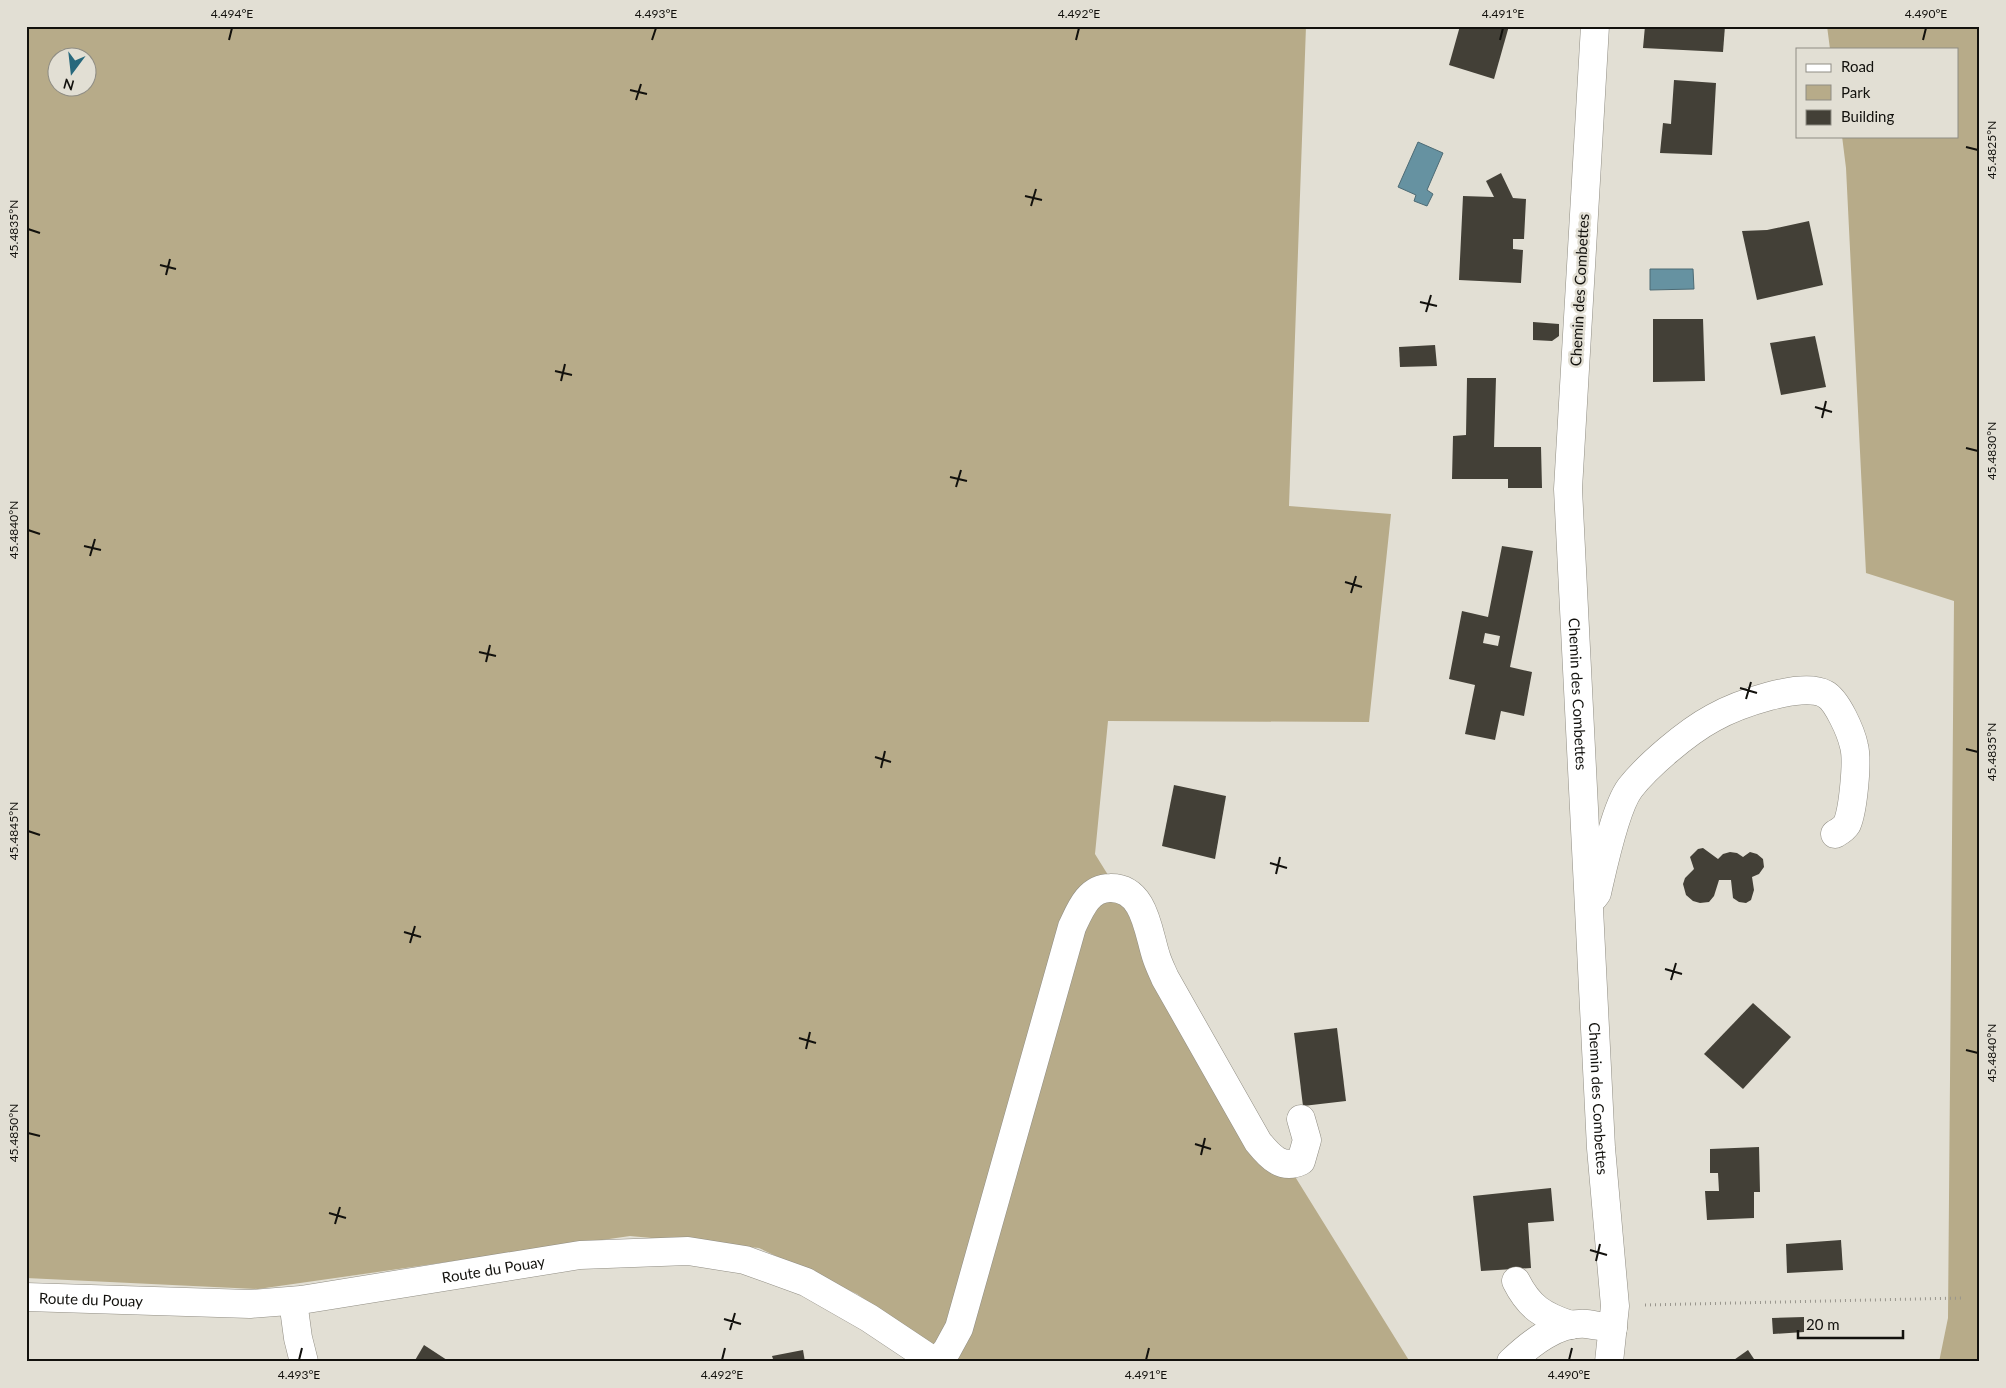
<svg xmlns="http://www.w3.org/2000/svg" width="2006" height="1388" viewBox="0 0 2006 1388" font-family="Lato,sans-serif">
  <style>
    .green { fill: #b7ab89; fill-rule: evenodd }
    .water { fill: #6692a1; stroke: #4d6b75 }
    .building { fill: #434037; fill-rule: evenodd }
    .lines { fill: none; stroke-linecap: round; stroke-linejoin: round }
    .minor-casing { stroke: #908d83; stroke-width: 29 }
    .path { stroke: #98958d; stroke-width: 3; stroke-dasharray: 1 4; stroke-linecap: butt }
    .minor { stroke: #fff; stroke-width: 28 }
    .ticks { fill: none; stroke: #12110d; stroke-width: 2 }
    .labels { text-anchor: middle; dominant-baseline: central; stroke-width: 5; stroke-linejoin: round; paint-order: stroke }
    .street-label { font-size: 15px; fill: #12110d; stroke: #e2dfd4 }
    .neatline { fill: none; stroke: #12110d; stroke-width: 2 }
    .ticks-label { font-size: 12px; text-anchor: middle; fill: #12110d }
  </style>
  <rect width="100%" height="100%" fill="#e2dfd4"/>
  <!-- green -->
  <g class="green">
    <path d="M26,26H1306L1289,506L1391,514L1369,722L1108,721L1095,854L1410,1362H956L857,1294L759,1248L630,1236L258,1289L26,1278ZM58,58H88V88H58Z"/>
    <polygon points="1827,26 1980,26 1980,1362 1939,1362 1948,1318 1954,601 1866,573 1846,168 1842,136 1957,136 1957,49 1830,49"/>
  </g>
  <!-- water -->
  <g class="water">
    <polygon points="1418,142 1443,153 1427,190 1433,194 1427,206 1414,201 1416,195 1398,187"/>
    <polygon points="1650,269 1693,269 1694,289 1650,290"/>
  </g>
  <!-- building -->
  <g class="building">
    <polygon points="1460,26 1509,26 1494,79 1449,65"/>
    <polygon points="1645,26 1725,26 1723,52 1643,48"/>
    <polygon points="1674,80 1716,83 1712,155 1660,153 1663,123 1671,124"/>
    <polygon points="1501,173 1513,198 1526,199 1524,239 1513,239 1513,249 1523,250 1521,283 1459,280 1463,196 1494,197 1486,181"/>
    <polygon points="1809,221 1823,285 1757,300 1742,231 1767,230"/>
    <polygon points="1653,319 1703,319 1705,381 1653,382"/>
    <polygon points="1533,322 1559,324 1559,336 1552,341 1533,340"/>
    <polygon points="1815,336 1826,387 1781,395 1770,343"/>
    <polygon points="1435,345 1437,366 1400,367 1399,347"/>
    <polygon points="1467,378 1496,378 1494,447 1541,447 1542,488 1508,488 1508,479 1452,479 1453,436 1466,435"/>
    <path d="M1502,546L1533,551L1510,667L1532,672L1524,716L1501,711L1495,740L1465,734L1475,685L1449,679L1462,611L1488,617ZM1485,633L1500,636L1498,646L1483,643Z"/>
    <polygon points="1174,785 1226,796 1215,859 1162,846"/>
    <polygon points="1703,848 1718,859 1723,854 1730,852 1737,853 1743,857 1750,852 1757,854 1763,859 1764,867 1759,874 1752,877 1754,890 1751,900 1746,903 1739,902 1733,898 1731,880 1719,880 1714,896 1709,902 1700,903 1693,901 1686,895 1683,884 1685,878 1694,869 1690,857 1698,849"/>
    <polygon points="1753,1003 1791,1037 1743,1089 1704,1054"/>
    <polygon points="1337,1028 1346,1101 1303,1106 1294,1033"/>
    <polygon points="1759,1147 1760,1192 1754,1192 1754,1218 1707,1220 1705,1191 1719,1191 1718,1173 1710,1173 1710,1149"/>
    <polygon points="1551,1188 1554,1221 1528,1223 1531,1268 1481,1271 1473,1196"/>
    <polygon points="1841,1240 1843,1270 1787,1273 1786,1244"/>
    <polygon points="1804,1317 1804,1332 1773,1334 1772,1318"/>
    <polygon points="424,1345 450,1362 414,1362"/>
    <polygon points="803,1350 805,1362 774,1362 772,1356"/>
    <polygon points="1748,1350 1756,1362 1731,1362"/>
  </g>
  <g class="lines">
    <defs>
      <g id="minor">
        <path id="s1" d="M1595,26L1568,489L1601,1148L1615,1306L1609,1362"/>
        <path d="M1594,897L1597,893C1603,867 1615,808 1630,788C1648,765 1687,732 1713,718C1736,705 1802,681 1825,694C1837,700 1851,732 1854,746C1858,761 1853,810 1847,824C1844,829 1840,831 1835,834"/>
        <path d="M1516,1281C1529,1307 1543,1316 1571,1325"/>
        <path id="s2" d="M26,1297L250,1304L301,1300L580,1255L688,1251L745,1260L806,1282L869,1318L935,1362"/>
        <polyline points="293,1301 298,1338 304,1362"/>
        <path d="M937,1362L947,1350L959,1328L1072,927C1080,910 1088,888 1110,888C1145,887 1148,932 1156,956C1158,963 1162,971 1165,978L1258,1142C1270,1157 1282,1170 1301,1161L1307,1140L1301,1119"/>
        <path d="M1511,1362C1531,1343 1557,1322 1586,1324C1595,1325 1604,1327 1613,1328"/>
      </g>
    </defs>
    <!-- minor casing -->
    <use href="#minor" class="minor-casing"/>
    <!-- path -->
    <polyline class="path" points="1645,1305 1962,1298"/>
    <!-- minor -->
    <use href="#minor" class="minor"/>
  </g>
  <!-- ticks -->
  <path class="ticks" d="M229,40L232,28M652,40L656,28M1076,40L1079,28M1500,40L1503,28M1923,40L1926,28M630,90L647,94M636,100L641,84M1966,147L1978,150M1025,196L1042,200M1031,206L1036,189M28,229L40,233M160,265L176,269M166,275L170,259M1420,302L1437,306M1426,312L1431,295M555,371L572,375M561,381L565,364M1815,407L1832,412M1822,418L1826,401M1966,448L1978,451M950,477L967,481M956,487L961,470M28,530L40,534M84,546L101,550M90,556L95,539M1345,582L1362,587M1351,593L1356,576M479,652L496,656M486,662L490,645M1740,688L1757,693M1746,699L1751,682M1966,749L1978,752M875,757L891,762M881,768L885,751M28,831L40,835M1270,863L1287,868M1276,874L1280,857M404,932L421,937M410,943L415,926M1665,969L1682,974M1671,980L1676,963M799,1038L816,1043M806,1049L810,1032M1966,1050L1978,1053M28,1133L40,1136M1195,1144L1211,1149M1201,1155L1205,1138M329,1213L346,1218M335,1224L340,1207M1590,1250L1607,1255M1596,1261L1600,1244M724,1319L741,1324M730,1330L735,1313M299,1360L302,1348M722,1360L725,1348M1146,1360L1149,1348M1569,1360L1572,1348"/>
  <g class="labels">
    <!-- street labels -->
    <g class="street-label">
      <text transform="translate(1579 290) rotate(-87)">Chemin des Combettes</text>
      <text stroke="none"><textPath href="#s1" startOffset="669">Chemin des Combettes</textPath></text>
      <text stroke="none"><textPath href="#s1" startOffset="1074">Chemin des Combettes</textPath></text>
      <text stroke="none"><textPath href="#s2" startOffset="470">Route du Pouay</textPath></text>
      <text stroke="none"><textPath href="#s2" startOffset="65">Route du Pouay</textPath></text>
    </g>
  </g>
  <!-- border -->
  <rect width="2006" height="1388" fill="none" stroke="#e2dfd4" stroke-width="55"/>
  <!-- legend -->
  <rect x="1796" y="48" width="162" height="90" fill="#e2dfd4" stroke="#8f8d84"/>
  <rect x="1806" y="64" width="25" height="8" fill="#ffffff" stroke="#8f8d84"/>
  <text x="1841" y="72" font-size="15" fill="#12110d">Road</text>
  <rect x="1806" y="85" width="25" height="15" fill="#b7ab89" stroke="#8f8d84"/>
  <text x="1841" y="98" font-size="15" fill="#12110d">Park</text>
  <rect x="1806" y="110" width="25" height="15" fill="#434037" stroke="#8f8d84"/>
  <text x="1841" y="122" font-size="15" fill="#12110d">Building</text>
  <!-- north arrow -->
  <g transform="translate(72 72) rotate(195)"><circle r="24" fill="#e2dfd4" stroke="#8f8d84"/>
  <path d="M0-4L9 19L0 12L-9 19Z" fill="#27687c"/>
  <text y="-8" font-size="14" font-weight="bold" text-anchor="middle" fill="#12110d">N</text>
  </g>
  <!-- scale -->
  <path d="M1798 1330v8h105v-8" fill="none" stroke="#12110d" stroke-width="2.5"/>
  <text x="1806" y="1330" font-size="15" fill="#12110d" stroke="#e2dfd4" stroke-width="4" paint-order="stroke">20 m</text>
  <rect x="28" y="28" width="1950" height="1332" class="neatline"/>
  <g class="ticks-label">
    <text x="232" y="18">4.494°E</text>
    <text x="656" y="18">4.493°E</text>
    <text x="1079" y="18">4.492°E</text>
    <text x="1503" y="18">4.491°E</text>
    <text x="1926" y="18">4.490°E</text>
    <text transform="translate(1992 150) rotate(-90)" y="4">45.4825°N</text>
    <text transform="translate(14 229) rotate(-90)" y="4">45.4835°N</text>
    <text transform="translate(1992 451) rotate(-90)" y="4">45.4830°N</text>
    <text transform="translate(14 530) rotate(-90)" y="4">45.4840°N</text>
    <text transform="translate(1992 752) rotate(-90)" y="4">45.4835°N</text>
    <text transform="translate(14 831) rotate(-90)" y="4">45.4845°N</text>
    <text transform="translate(1992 1053) rotate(-90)" y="4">45.4840°N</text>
    <text transform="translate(14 1133) rotate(-90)" y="4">45.4850°N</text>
    <text x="299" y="1379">4.493°E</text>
    <text x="722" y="1379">4.492°E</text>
    <text x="1146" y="1379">4.491°E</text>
    <text x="1569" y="1379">4.490°E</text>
  </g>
</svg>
